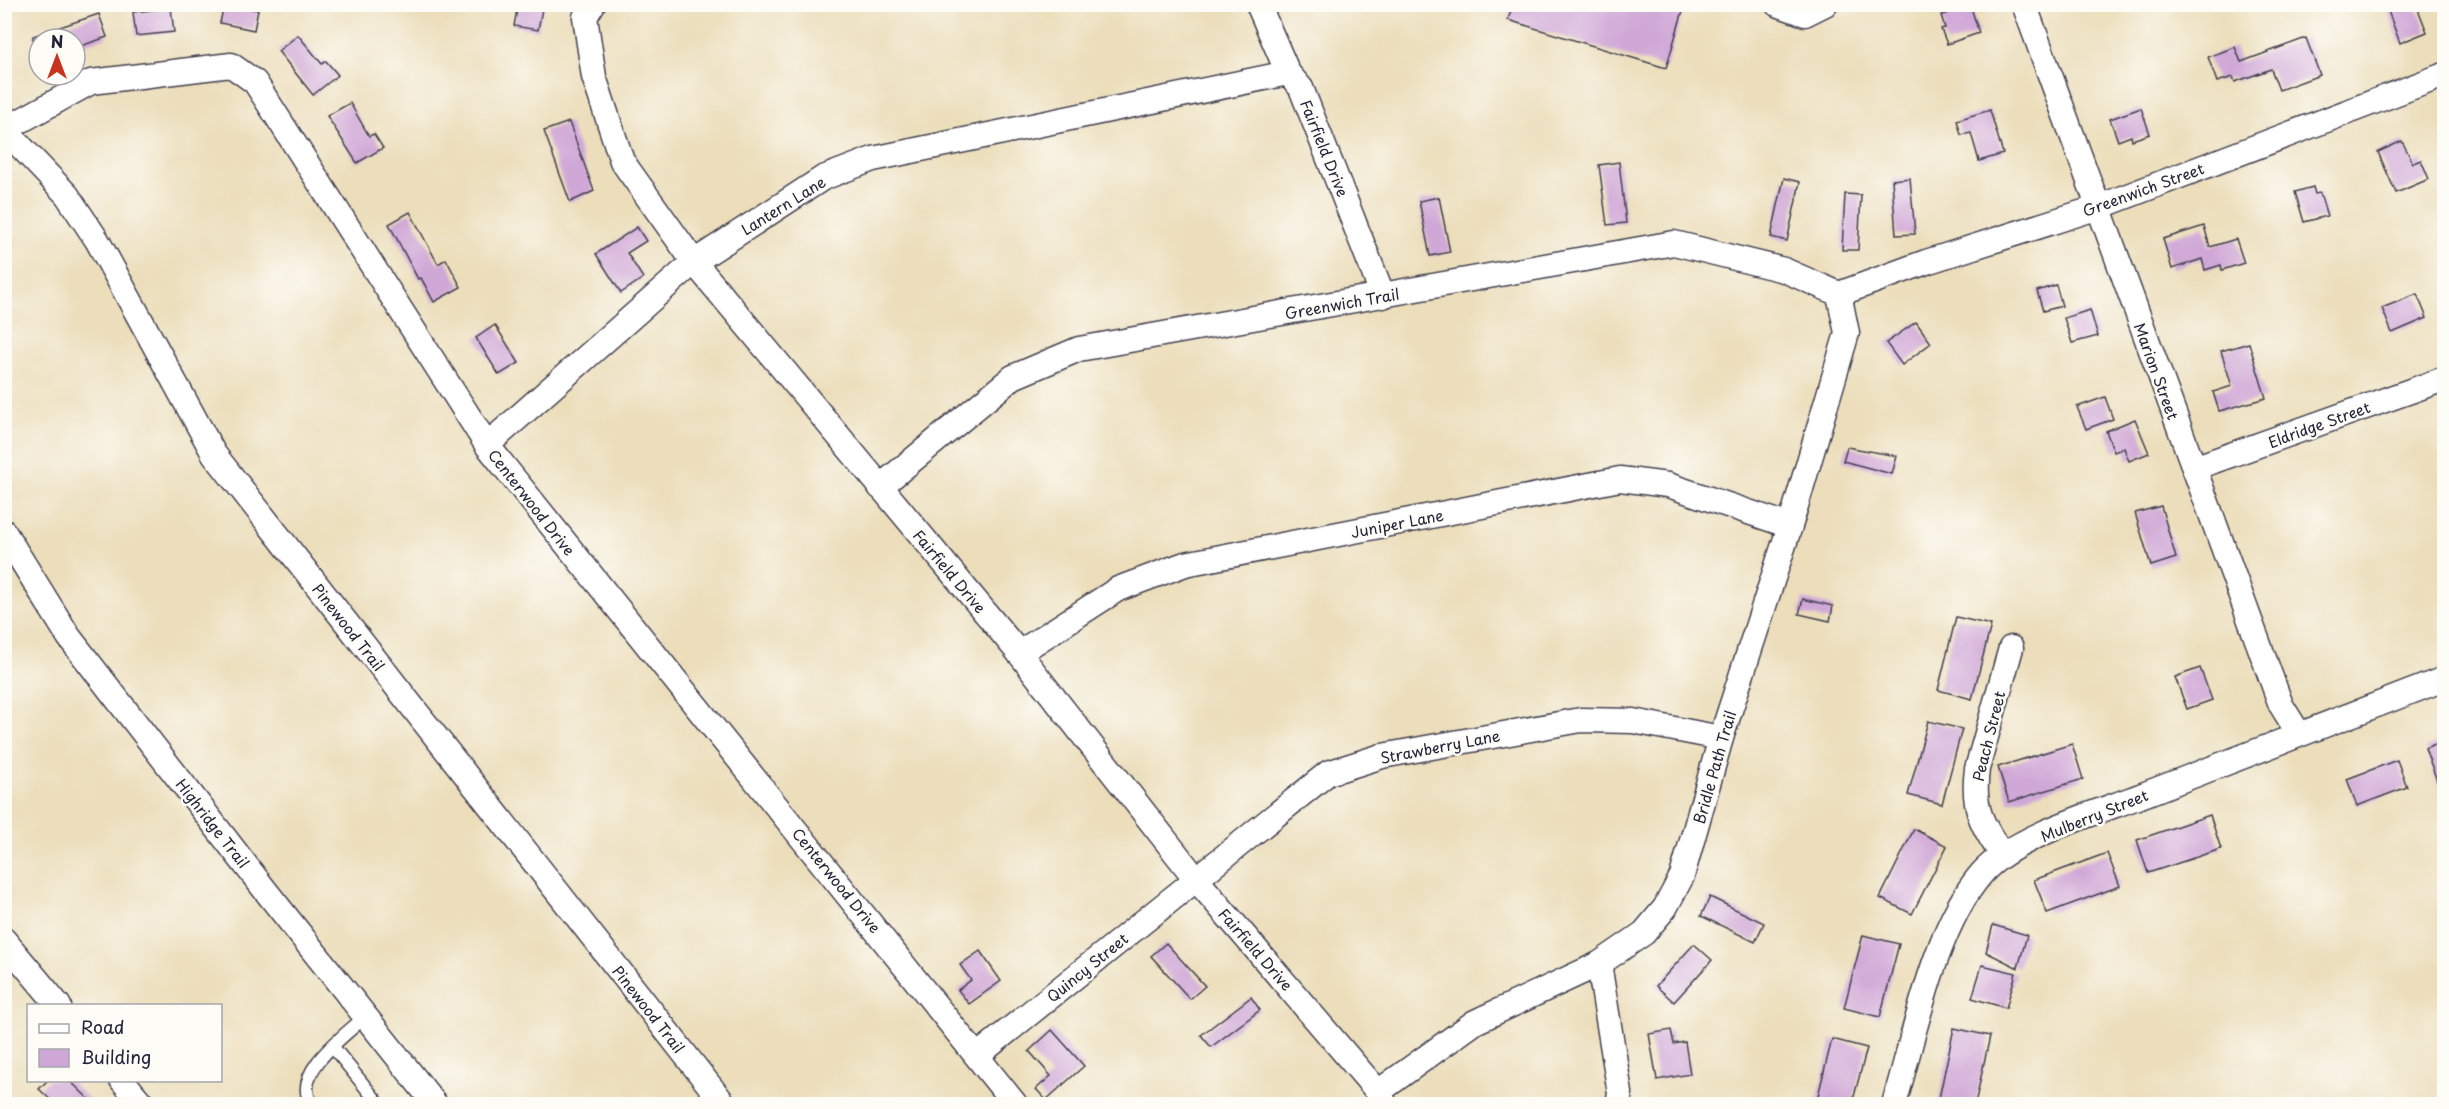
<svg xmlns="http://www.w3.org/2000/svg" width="2449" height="1109" viewBox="0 0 2449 1109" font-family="'Playpen Sans',sans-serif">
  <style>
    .building { fill: #d0a8d7 }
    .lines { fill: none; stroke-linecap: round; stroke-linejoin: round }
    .service-casing { stroke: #403e4e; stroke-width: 15 }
    .minor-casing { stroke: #403e4e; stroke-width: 27 }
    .service { stroke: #fff; stroke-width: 12 }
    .minor { stroke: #fff; stroke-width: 24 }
    .labels { text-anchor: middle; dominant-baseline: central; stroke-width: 5; stroke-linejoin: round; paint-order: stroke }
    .street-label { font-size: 15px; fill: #22223b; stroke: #fdfcf7 }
  </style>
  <rect width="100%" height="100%" fill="#fdfcf7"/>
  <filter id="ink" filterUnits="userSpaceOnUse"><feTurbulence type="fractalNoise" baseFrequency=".0167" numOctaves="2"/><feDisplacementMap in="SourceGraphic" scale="12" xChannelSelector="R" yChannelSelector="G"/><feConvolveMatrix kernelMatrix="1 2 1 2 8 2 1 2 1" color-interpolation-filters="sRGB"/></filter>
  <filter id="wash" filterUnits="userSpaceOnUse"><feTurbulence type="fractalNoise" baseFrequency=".008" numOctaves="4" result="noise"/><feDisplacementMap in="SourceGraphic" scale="24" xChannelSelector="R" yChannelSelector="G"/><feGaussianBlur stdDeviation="1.35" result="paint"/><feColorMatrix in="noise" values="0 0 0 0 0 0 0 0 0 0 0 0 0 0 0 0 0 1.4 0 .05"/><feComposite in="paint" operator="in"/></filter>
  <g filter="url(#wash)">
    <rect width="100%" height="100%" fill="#ecdebb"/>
    <g id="blocks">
      <!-- building -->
      <g class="building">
        <polygon points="224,4 242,4 242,7 258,10 254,30 220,23"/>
        <polygon points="518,4 543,4 538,30 514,26"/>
        <polygon points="1513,4 1685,4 1666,68 1508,20"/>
        <polygon points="1944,4 1970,4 1979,33 1947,44 1941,29 1945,28 1941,15 1947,14"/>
        <polygon points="2404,4 2416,4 2427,32 2400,43 2388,11"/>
        <polygon points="171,8 174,32 136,36 133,12"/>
        <polygon points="99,14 107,37 75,48 75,39 33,39 33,36"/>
        <polygon points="298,35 322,64 326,61 338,75 313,95 278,51"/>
        <polygon points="2306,38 2320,75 2279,90 2271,69 2235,82 2233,77 2217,82 2208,57 2235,47 2241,62"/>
        <polygon points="350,103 369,136 374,134 383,148 357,163 327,116"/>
        <polygon points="2141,108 2150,134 2132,140 2131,136 2118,141 2110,119"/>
        <polygon points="1990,110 2003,154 1979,161 1971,133 1961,135 1957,120"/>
        <polygon points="569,122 594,191 570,202 544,131"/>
        <polygon points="2402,141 2413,163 2421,160 2429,179 2396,193 2378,152"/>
        <polygon points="1619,162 1626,223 1607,225 1599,165"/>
        <polygon points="1784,178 1800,182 1787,241 1771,237"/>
        <polygon points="1910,178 1915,234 1896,235 1892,180"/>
        <polygon points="2313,187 2315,194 2320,193 2327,216 2304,222 2295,192"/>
        <polygon points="1845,194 1861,195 1858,250 1842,250"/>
        <polygon points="1439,197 1450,252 1430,256 1419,201"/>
        <polygon points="410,212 438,264 446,259 461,287 434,302 421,278 418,279 389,224"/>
        <polygon points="2204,226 2210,247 2236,239 2244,263 2222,270 2221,265 2205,270 2202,259 2172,269 2163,239"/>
        <polygon points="637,227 646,241 627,253 643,278 621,293 596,254"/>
        <polygon points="2056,285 2062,306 2043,311 2037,291"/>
        <polygon points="2417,294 2427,318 2392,333 2382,308"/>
        <polygon points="2090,310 2098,336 2072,343 2064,318"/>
        <polygon points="1916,322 1931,343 1902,365 1886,343"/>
        <polygon points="495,325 519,363 499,375 476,338"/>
        <polygon points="2249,343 2266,398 2219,411 2213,392 2232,386 2221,351"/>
        <polygon points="2105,397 2113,419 2086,429 2077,407"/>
        <polygon points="2135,419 2149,453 2129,461 2124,448 2114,452 2106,431"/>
        <polygon points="1847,447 1897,456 1892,474 1843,461"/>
        <polygon points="2161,506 2176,558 2151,566 2135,513"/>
        <polygon points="1803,599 1833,606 1830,621 1799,614"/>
        <polygon points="1956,617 1991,625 1972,699 1938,690"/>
        <polygon points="2200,668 2212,700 2187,709 2175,677"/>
        <polygon points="1928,721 1962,729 1942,804 1908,795"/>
        <polygon points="2445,740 2445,796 2443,797 2425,748"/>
        <polygon points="2072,744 2083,779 2009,802 1998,767"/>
        <polygon points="2397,760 2407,787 2357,806 2347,779"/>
        <polygon points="2210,815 2221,849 2148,873 2137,840"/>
        <polygon points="1914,829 1947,846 1912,914 1880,898"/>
        <polygon points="2107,853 2120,886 2047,913 2034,880"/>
        <polygon points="1710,897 1764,923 1755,942 1701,916"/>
        <polygon points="1993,925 2027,935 2018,968 1986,952"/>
        <polygon points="1863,935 1899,944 1880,1017 1844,1008"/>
        <polygon points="1166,943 1205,986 1190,999 1151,956"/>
        <polygon points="1694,944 1712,960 1674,1002 1656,986"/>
        <polygon points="980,951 1001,981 969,1004 958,990 971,980 960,965"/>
        <polygon points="1982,965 2016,973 2006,1008 1972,998"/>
        <polygon points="1251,997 1260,1010 1211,1047 1201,1035"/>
        <polygon points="1954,1028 1990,1036 1975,1104 1938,1103"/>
        <polygon points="1052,1030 1084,1066 1046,1100 1036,1089 1051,1076 1029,1051"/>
        <polygon points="1671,1030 1674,1044 1685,1042 1690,1074 1657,1080 1649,1034"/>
        <polygon points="1832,1039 1867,1048 1852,1104 1816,1104"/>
        <polygon points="48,1080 69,1080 94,1104 55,1104 39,1089"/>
      </g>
    </g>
  </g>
  <g filter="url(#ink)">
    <use href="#blocks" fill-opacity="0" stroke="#403e4e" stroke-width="1.5"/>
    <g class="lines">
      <defs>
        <g id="service">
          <polyline points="333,1047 379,1104"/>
          <path d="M312,1104C290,1074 345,1035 365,1017"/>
        </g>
        <g id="minor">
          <polyline points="593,4 585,17 594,77 622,161 694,262 1019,653 1196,879 1378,1092 1385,1104"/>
          <polyline points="1258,4 1288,73 1301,88 1383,296"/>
          <polyline points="1777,4 1805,14 1825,4"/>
          <polyline points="2024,4 2281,705 2299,734"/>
          <polyline points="4,130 91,82 231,65 255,82 487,445 1015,1104"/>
          <polyline points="5,130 67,195 97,240 214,454 724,1104"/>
          <polyline points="1839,294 1926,262 2096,208 2444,75"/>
          <polyline points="487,445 694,262 823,178 873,159 1288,73"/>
          <polyline points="2194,468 2444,379"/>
          <polyline points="880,487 1013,377 1079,349 1674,243 1784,270 1839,294"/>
          <polyline points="4,532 69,637 265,890 435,1104"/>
          <polyline points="1019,653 1118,589 1185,564 1620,479 1668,485 1790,526"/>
          <path d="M2002,855C1981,823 1972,808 1977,769L2011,648"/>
          <polyline points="4,940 59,1006"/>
          <polyline points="1599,964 1620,1093 1618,1104"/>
          <polyline points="978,1055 1328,773 1382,756 1581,720 1633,721 1721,738"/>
          <polyline points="122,1080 142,1104"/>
          <polyline points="1378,1092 1475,1022 1599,964 1644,933 1665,908 1682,876 1721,738 1790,526 1847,333 1839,294"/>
          <path d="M1894,1104C1915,1034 1934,928 1982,873C2016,835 2100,812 2148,793C2247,755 2346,716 2444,679"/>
        </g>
      </defs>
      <!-- service casing -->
      <use href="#service" class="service-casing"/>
      <!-- minor casing -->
      <use href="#minor" class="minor-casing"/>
      <!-- service -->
      <use href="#service" class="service"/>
      <!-- minor -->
      <use href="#minor" class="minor"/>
    </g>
  </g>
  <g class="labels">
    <!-- street labels -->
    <g class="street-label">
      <text transform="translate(1325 148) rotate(68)">Fairfield Drive</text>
      <text transform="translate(2143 189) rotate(-20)">Greenwich Street</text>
      <text transform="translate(783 205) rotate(-32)">Lantern Lane</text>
      <text transform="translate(1342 303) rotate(-10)">Greenwich Trail</text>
      <text transform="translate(2157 371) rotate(70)">Marion Street</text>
      <text transform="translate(2319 424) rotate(-20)">Eldridge Street</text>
      <text transform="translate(532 502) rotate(52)">Centerwood Drive</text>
      <text transform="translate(1397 523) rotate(-11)">Juniper Lane</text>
      <text transform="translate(950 571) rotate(50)">Fairfield Drive</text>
      <text transform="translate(349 627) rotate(52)">Pinewood Trail</text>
      <text transform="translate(1988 736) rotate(-76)">Peach Street</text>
      <text transform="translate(1440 746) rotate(-11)">Strawberry Lane</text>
      <text transform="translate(1714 767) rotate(-74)">Bridle Path Trail</text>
      <text transform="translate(2094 815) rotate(-22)">Mulberry Street</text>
      <text transform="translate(213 823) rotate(52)">Highridge Trail</text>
      <text transform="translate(837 880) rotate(51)">Centerwood Drive</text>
      <text transform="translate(1256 949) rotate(49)">Fairfield Drive</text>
      <text transform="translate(1087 967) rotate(-39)">Quincy Street</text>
      <text transform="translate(649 1009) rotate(52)">Pinewood Trail</text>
    </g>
  </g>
  <!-- margin -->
  <rect width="2449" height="1109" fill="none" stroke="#fdfcf7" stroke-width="24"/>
  <!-- legend -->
  <rect x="27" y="1004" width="195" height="78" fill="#fdfcf7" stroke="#a5a5ac" stroke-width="1.5"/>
  <rect x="39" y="1024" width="30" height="9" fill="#ffffff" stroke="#a5a5ac" stroke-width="1.5"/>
  <text x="81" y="1034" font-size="18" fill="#22223b">Road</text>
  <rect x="39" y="1049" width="30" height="18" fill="#d0a8d7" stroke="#a5a5ac" stroke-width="1.5"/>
  <text x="81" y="1064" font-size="18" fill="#22223b">Building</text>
  <!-- north arrow -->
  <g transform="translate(57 57)"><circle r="28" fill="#fdfcf7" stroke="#a5a5ac" stroke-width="1.5"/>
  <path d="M0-4.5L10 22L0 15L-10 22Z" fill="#c8321e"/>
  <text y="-9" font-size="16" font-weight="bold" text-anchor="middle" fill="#22223b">N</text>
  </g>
</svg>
